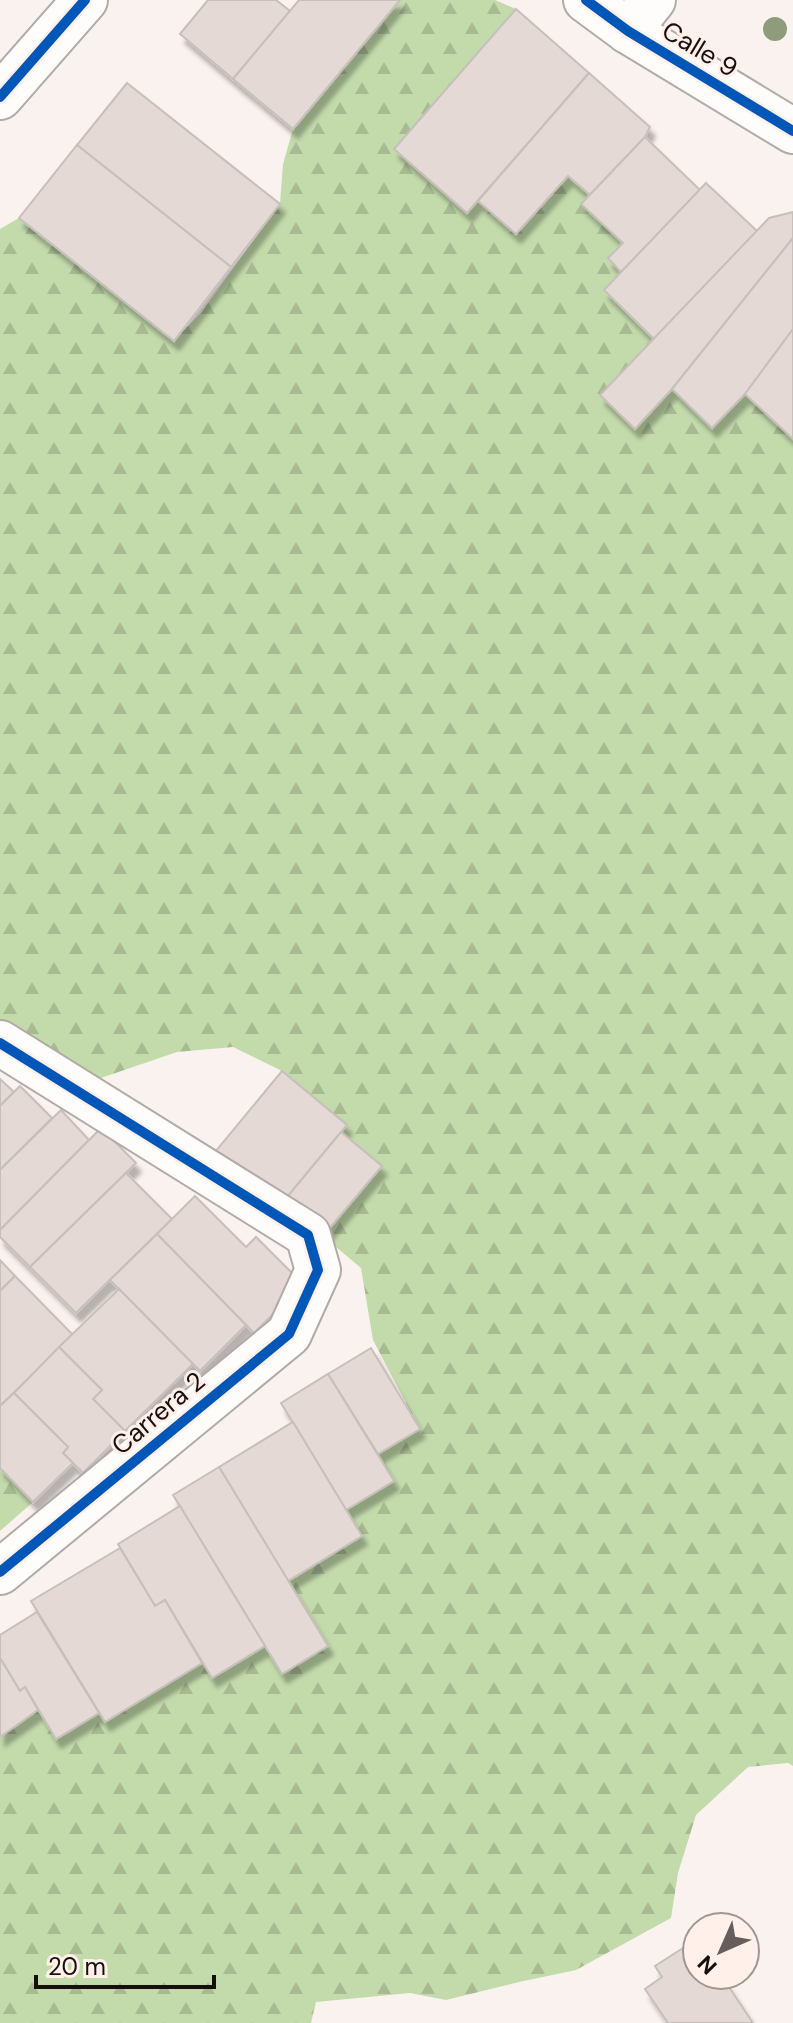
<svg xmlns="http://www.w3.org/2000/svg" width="793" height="2023" viewBox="0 0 793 2023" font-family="'DM Sans',sans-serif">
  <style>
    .forest { fill: url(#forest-firs) }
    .building { fill: #e4d9d4; stroke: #c6bfbc; stroke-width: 2; filter: url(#shadow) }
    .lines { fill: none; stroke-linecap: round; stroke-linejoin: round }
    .minor-casing { stroke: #b1aaa6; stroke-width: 48 }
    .minor { stroke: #fefdfc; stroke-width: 44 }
    .cycleway-casing { stroke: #fff0e9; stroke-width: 15 }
    .cycleway { stroke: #0057b8; stroke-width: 10 }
    .tree { fill: #8f9c7c }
    .labels { text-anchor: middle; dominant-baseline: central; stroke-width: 6; stroke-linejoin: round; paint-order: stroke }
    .street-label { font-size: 26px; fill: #160f0d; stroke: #fff0e9 }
  </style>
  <defs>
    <pattern id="forest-firs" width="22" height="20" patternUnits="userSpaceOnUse" patternTransform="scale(2)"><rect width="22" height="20" fill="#c3daab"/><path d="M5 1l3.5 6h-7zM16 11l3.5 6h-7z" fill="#a7ba92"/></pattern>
    <filter id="shadow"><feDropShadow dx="5" dy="9" stdDeviation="2" flood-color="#0004"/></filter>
  </defs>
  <rect width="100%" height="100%" fill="#faf2ee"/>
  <!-- forest -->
  <g class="forest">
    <polygon points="400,0 495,0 516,9 394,149 466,213 478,201 516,233 568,176 590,195 582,204 623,243 621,272 604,291 654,339 600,395 635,429 672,389 712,428 745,394 793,439 793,1766 788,1763 748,1767 696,1815 678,1873 671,1918 576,1970 562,1973 519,1982 446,2000 410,1993 316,2002 311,2023 0,2023 0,1737 38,1710 57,1738 99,1713 106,1722 202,1663 213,1678 265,1646 283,1674 328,1646 288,1581 362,1536 346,1510 393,1481 378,1454 419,1428 373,1340 361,1268 323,1236 382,1166 341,1132 346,1125 282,1071 233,1047 177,1052 95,1080 0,1021 0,229 19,218 174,340 200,314 280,204 283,164 293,129"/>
    <polygon points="0,1468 33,1502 0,1531"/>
  </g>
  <!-- building -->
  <g class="building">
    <polygon points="208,0 276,0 290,11 233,79 180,34"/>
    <polygon points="299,0 400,0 293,129 233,79"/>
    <polygon points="516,9 589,73 467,213 394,149"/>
    <polygon points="589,73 650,127 645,137 590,195 568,176 516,234 478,201"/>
    <polygon points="127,83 280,204 231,267 77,145"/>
    <polygon points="645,137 700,190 621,272 608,258 623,243 581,204"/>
    <polygon points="77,145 231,267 174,341 19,218"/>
    <polygon points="706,183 757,231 654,339 604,290"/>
    <polygon points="793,212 793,238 672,389 635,429 600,395 769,218"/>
    <polygon points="793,238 793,329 745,394 712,428 672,389"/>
    <polygon points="793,329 793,439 745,394"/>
    <polygon points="282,1071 347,1125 283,1202 215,1152"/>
    <polygon points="0,1079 14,1092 0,1106"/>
    <polygon points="20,1086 52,1118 0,1170 0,1106"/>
    <polygon points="61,1110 89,1140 0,1230 0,1170"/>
    <polygon points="101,1128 136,1163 30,1267 0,1237 0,1230"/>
    <polygon points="341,1132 382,1166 323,1236 283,1202"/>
    <polygon points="126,1173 172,1219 76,1313 30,1267"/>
    <polygon points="195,1196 246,1247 256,1237 303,1284 254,1333 157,1234"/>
    <polygon points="157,1234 246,1325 200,1371 110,1280"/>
    <polygon points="0,1260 15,1276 0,1291"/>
    <polygon points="15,1276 73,1335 0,1406 0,1291"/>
    <polygon points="119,1289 193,1364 125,1431 93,1399 102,1390 59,1347"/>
    <polygon points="59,1347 102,1390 93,1399 125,1431 83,1473 63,1453 68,1447 14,1393"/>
    <polygon points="371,1348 420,1429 378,1454 328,1374"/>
    <polygon points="328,1374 394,1481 346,1510 281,1403"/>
    <polygon points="14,1393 68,1447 63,1453 73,1463 33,1502 0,1468 0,1406"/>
    <polygon points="293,1422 362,1536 288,1581 219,1467"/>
    <polygon points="219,1467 328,1646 282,1674 173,1495"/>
    <polygon points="180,1506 265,1646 212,1678 165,1600 155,1606 118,1544"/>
    <polygon points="120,1548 155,1606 165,1600 202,1663 105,1722 31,1601"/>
    <polygon points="37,1612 99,1713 56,1739 25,1687 20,1691 0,1658 0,1635"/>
    <polygon points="0,1658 20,1691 25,1687 38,1710 0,1737"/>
    <polygon points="697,1939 697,1975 721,1975 753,2023 668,2023 645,1989 662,1977 655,1966"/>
  </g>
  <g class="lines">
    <defs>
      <g id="minor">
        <polyline points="586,0 628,31 793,131"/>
        <polyline points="628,31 653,0"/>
        <polyline points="0,97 85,0"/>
        <polyline points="0,1043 308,1235 318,1270 289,1334 0,1572"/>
      </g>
    </defs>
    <!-- minor casing -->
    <use href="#minor" class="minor-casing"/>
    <!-- minor -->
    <use href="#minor" class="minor"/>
    <defs>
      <g id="cycleway">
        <polyline points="586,0 628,31 793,131"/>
        <polyline points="0,97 85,0"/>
        <polyline points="0,1043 308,1235 318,1270 289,1334 0,1572"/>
      </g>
    </defs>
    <!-- cycleway casing -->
    <use href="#cycleway" class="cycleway-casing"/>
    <!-- cycleway -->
    <use href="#cycleway" class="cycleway"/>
  </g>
  <!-- trees -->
  <circle class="tree" cx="775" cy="29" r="12"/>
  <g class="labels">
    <!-- street labels -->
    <g class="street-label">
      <text transform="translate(700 49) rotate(31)">Calle 9</text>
      <text transform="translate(158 1413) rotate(-40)">Carrera 2</text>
    </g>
  </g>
  <!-- north arrow -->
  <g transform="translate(721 1951) rotate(225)"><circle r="38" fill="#fff0e9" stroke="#a29691" stroke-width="2"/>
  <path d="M0-6L14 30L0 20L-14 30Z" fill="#665e5c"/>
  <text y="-12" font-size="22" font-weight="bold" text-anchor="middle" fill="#160f0d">N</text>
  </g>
  <!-- scale -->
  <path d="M36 1975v12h178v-12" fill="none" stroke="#160f0d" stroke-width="4"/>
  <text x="48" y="1975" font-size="24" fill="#160f0d" stroke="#fff0e9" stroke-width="6" paint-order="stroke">20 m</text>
</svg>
